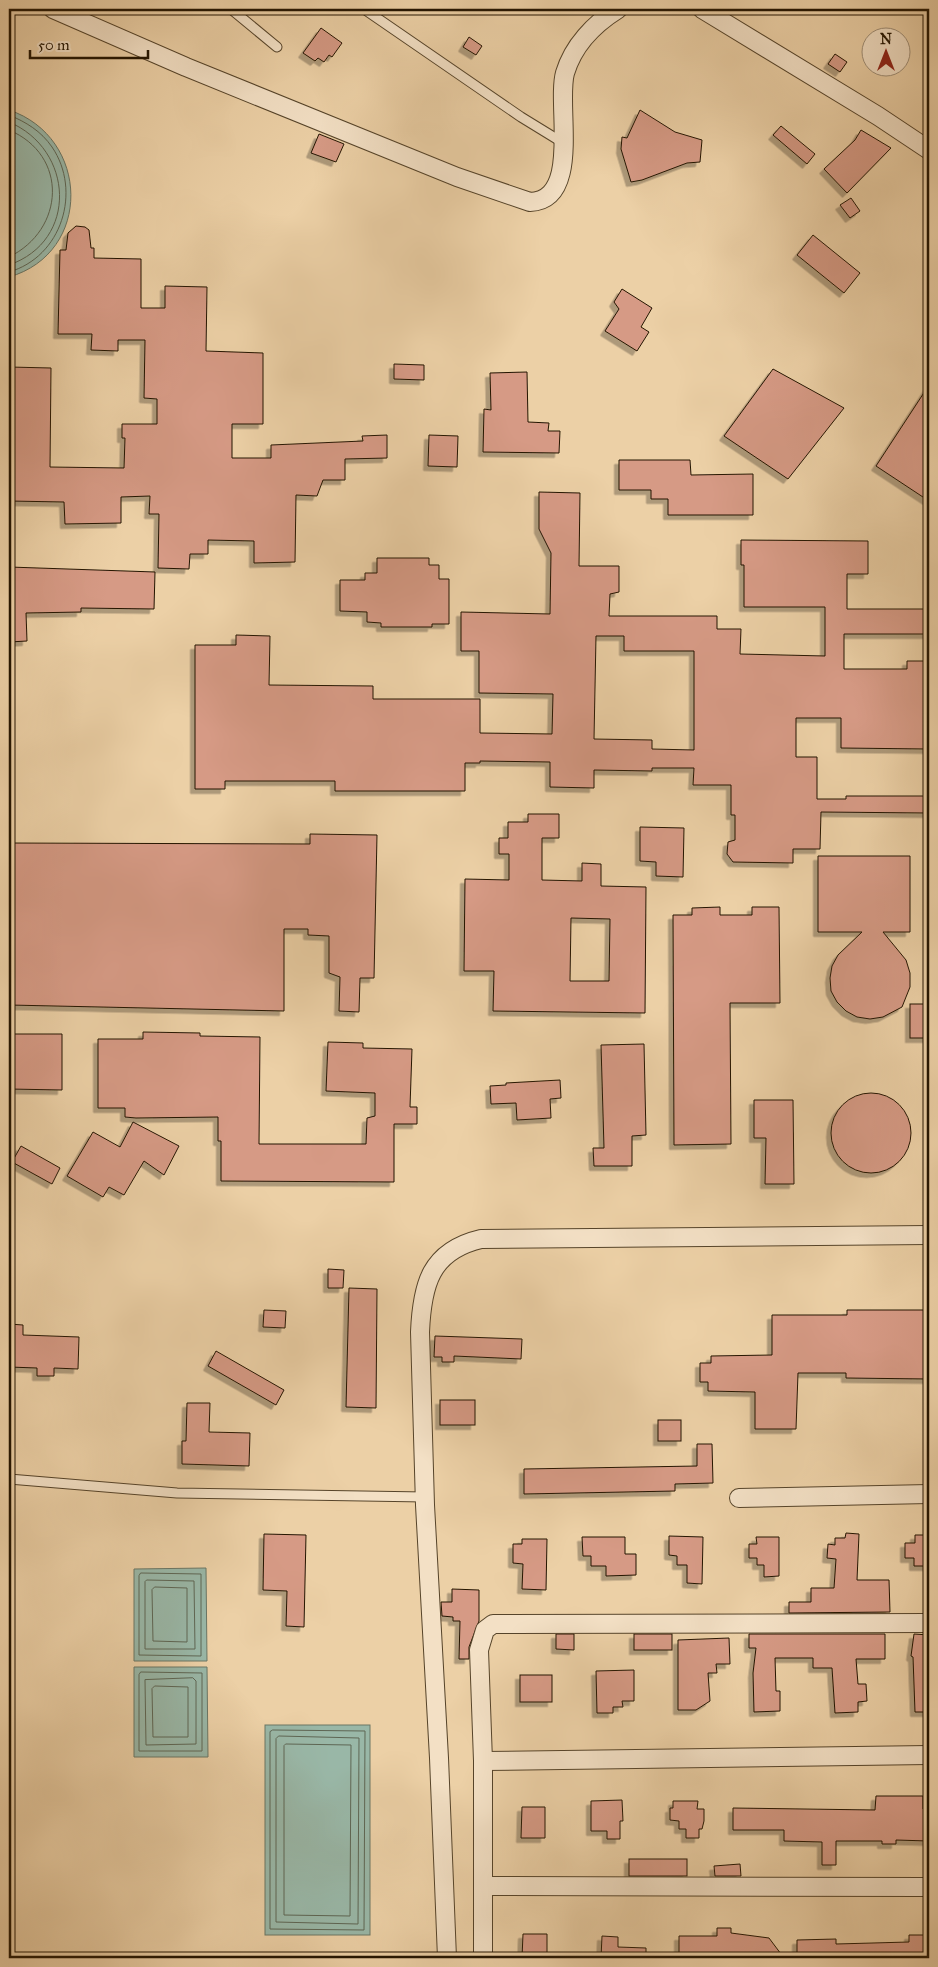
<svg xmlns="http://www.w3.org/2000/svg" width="938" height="1967" viewBox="0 0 938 1967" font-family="'IM FELL Great Primer',serif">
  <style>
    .water { fill: #99b7a7; stroke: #6a7665 }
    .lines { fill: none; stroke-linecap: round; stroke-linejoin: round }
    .shore { stroke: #5e6654; stroke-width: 1 }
    .building { fill: #d69a85; stroke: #241501; fill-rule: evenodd; filter: url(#shadow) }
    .lane-casing { stroke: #56442a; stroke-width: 11 }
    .street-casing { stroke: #56442a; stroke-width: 20 }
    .lane { stroke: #f3e0c5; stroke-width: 9 }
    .street { stroke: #f3e0c5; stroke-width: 18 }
  </style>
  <defs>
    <filter id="shadow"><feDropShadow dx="-4.5" dy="4.5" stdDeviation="0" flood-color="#0004"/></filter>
  </defs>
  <rect width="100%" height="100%" fill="#ecd0a6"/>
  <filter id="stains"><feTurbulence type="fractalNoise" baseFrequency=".004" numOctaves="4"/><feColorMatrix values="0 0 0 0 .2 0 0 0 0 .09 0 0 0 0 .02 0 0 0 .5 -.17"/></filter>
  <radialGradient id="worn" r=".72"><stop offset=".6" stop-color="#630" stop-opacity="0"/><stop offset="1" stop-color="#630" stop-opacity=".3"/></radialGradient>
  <!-- water -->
  <g class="water">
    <path d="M9,110C90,137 93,253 9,277Z"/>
    <polygon points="206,1568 207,1661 134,1661 134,1569"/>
    <polygon points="134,1667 207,1667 208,1757 134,1757"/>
    <rect x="265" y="1725" width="105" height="210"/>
  </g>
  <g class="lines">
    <!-- shore -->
    <g class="shore">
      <path d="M9,115C26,122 41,131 52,147C82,191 62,257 9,272"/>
      <path d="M9,122C74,149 79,241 9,265"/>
      <path d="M9,130C69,155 65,230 9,257"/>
      <polygon points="141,1573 201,1574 201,1656 139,1655 139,1576"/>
      <polygon points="147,1580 194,1581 195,1649 145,1649 145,1582"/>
      <polygon points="155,1587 187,1588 187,1642 153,1641 152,1590"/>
      <polygon points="141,1672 202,1673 202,1751 139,1751 139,1675"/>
      <polygon points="193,1678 196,1681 196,1744 146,1745 145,1680"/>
      <polygon points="155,1686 188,1687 188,1737 153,1737 152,1689"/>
      <polygon points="273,1730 365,1731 364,1930 270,1929 270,1732"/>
      <polygon points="279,1736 359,1738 358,1924 276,1922 276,1739"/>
      <polygon points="286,1744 351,1745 350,1916 284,1915 284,1746"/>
    </g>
  </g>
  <!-- building -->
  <g class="building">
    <polygon points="321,28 342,43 332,57 329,55 324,62 318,58 315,61 303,53"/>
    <polygon points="469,37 482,46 476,55 463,47"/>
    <polygon points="835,54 847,62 840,72 828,64"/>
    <polygon points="640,110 675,132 702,140 700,162 687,163 642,180 631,182 621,149 622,137 627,138"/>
    <polygon points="781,126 815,154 807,164 773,135"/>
    <polygon points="861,130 891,148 847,193 824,169 855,140"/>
    <polygon points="319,134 344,144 336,162 311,153"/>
    <polygon points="851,198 860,211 850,218 840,205"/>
    <polygon points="76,226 85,227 89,230 91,248 94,248 94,258 141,259 141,308 165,308 165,286 207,287 206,351 263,353 263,424 232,424 232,458 271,458 271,445 363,441 362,436 387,435 387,458 345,459 345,480 323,480 317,496 296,495 295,562 254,563 254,541 208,540 208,554 190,554 189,569 158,568 159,514 149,514 150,496 121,497 121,523 65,524 64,502 9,501 9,367 51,368 50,467 124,468 125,438 122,438 122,424 157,424 157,399 144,398 145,340 118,340 118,351 91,350 92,334 58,334 60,250 66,250 68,233"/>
    <polygon points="813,235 860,273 844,293 797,255"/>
    <polygon points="622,289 652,308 641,327 649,332 637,351 605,331 619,309 614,302"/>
    <polygon points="394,364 424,365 424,380 394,379"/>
    <polygon points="773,369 844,408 788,479 724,436"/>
    <polygon points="527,372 528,422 549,423 548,431 560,431 559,453 483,452 484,409 491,410 490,373"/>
    <polygon points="929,385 929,501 876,466"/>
    <polygon points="429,435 458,436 457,467 428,466"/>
    <polygon points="619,460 690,460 691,475 753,474 753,515 668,515 668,499 651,499 651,490 619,490"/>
    <path d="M539,492L580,493L579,566H619V592L610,594L609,616H717V629H741L740,654L825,656V607H744V565H741V540L868,541V574H847V609H929V634H844V669H907V661H927V668H929V749L841,748V718H796V757H817V799H846V796H929V813L821,812L820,849H793V863L733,862L727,854L728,842L735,840V815H731V785H693L694,768H652V771L594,770V788L550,787V762L480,761V763H465V791H335V781H225V789H195V645H236V635L270,636L269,685L373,686V699H480V733L552,734L553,694L479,693V651H461V612L550,614L551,553L539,529ZM596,636H624V651H694V750L652,749V740L594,739Z"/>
    <polygon points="377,558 429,558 429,565 439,565 439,579 449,579 449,624 432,624 432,627 381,627 381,623 367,622 367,612 340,611 340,580 365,580 365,573 377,573"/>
    <polygon points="9,567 155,572 154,609 81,608 81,612 26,613 27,641 9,642"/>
    <path d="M528,814H559V838H542V880L582,881V863L601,864V886L646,887L645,1013L493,1011L494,971H464L465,879L509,880V854H499V838H508V822H528ZM571,918L610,919L609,981H570Z"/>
    <polygon points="640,827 684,828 683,877 656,876 656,862 640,861"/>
    <polygon points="310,834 377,835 374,978 360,978 359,1012 339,1011 340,977 329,973 329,936 308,935 308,929 284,929 284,1011 9,1005 9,843 310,844"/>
    <polygon points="818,856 910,856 910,932 883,932 906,960 910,973 910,987 902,1007 883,1017 870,1019 857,1017 846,1011 837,1002 831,991 830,978 832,966 838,955 862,932 818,932"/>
    <polygon points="720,907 720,915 752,915 752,907 779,907 780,1003 730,1003 731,1144 674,1145 673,915 692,915 692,908"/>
    <rect x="910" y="1004" width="19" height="34"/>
    <polygon points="143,1032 200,1033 200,1036 260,1037 259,1144 366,1144 367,1118 375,1116 375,1093 326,1091 328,1042 363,1043 363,1048 412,1049 410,1107 417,1107 417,1124 394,1124 394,1182 221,1181 221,1141 218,1141 218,1117 136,1118 125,1117 125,1108 98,1108 98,1039 143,1039"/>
    <polygon points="9,1034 62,1034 62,1090 9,1089"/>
    <polygon points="644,1044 646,1135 632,1136 632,1166 594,1166 593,1148 604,1148 601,1045"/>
    <polygon points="560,1080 561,1098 550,1099 551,1118 517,1120 516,1103 491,1104 490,1086 506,1085 506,1083"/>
    <circle cx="871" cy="1133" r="40"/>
    <polygon points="754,1100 793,1100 794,1184 765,1184 766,1138 754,1138"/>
    <polygon points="133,1122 179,1146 164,1175 144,1161 124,1195 109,1187 103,1197 67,1176 93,1132 120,1147"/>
    <polygon points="21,1146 60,1168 52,1184 12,1162"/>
    <polygon points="328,1269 344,1270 343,1288 328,1288"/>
    <polygon points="349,1288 377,1289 376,1408 346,1407"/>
    <polygon points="264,1310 286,1311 285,1328 263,1327"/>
    <polygon points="847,1310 929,1310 929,1379 846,1378 846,1373 798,1373 796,1429 755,1429 755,1392 708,1391 708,1382 700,1382 700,1363 711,1363 711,1356 772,1355 772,1315 847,1315"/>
    <polygon points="9,1324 23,1325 23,1335 79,1337 78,1369 54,1368 54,1376 37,1376 37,1368 9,1367"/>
    <polygon points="435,1336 522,1339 521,1359 454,1356 454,1362 442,1362 442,1357 434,1357"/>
    <polygon points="216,1351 284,1390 276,1405 208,1366"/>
    <rect x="440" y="1400" width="35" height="25"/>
    <polygon points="187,1403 210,1403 209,1432 250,1433 249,1466 182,1464 182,1441 186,1441"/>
    <rect x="658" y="1420" width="23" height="21"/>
    <polygon points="697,1444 712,1444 713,1483 675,1484 675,1491 524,1494 524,1469 697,1466"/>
    <polygon points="846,1533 859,1534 857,1580 889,1580 890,1612 789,1613 789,1602 811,1602 811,1588 834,1588 836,1559 827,1558 828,1544 835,1545 835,1538 845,1538"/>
    <polygon points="264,1534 306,1535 304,1627 286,1626 287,1591 263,1590"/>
    <polygon points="915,1535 929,1535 929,1566 914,1566 914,1558 905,1558 905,1543 915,1543"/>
    <polygon points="669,1536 703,1537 702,1584 687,1583 687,1565 677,1565 677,1556 669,1555"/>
    <polygon points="582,1537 625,1537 625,1554 636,1554 636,1575 606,1576 606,1566 591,1566 591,1556 583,1556"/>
    <polygon points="756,1537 779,1537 779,1576 764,1577 764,1565 757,1565 757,1558 749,1558 749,1544 757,1544"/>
    <polygon points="522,1539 547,1539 546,1590 522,1589 523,1564 513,1563 513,1544 522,1544"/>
    <polygon points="452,1589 479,1590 479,1621 469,1647 469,1659 459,1659 460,1621 453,1621 453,1617 442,1616 441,1602 452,1602"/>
    <polygon points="556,1634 574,1634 574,1650 556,1649"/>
    <rect x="634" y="1634" width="38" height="16"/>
    <polygon points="749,1634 885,1634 885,1659 856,1659 858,1684 866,1684 867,1701 858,1702 858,1712 835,1713 832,1668 813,1668 813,1658 775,1658 776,1691 780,1691 780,1711 754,1712 753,1673 756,1648 749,1648"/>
    <polygon points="914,1634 929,1635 929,1712 915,1712 913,1657 911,1656"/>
    <polygon points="729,1638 730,1664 716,1664 717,1673 708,1673 710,1701 696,1710 678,1710 678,1640"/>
    <polygon points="634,1670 634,1701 622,1701 623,1707 613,1707 613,1713 597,1713 596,1671"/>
    <rect x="520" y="1675" width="32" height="27"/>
    <polygon points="876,1796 923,1796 923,1809 929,1809 929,1841 896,1840 896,1844 882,1844 882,1841 836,1841 836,1865 822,1865 822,1842 784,1841 784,1830 733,1830 733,1808 875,1810"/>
    <polygon points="622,1800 623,1821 620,1821 620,1839 607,1839 607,1831 591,1831 591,1801"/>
    <polygon points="673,1801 698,1801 697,1809 704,1809 704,1821 702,1829 699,1829 699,1838 686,1838 686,1829 679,1829 679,1821 670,1820 670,1808 673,1808"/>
    <polygon points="522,1807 545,1807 545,1838 521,1838"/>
    <rect x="629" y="1859" width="58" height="17"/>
    <polygon points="740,1864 741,1876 715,1876 714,1866"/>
    <polygon points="717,1928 731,1928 731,1933 769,1938 784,1958 679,1958 679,1936 717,1936"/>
    <polygon points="523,1934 547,1934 547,1958 522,1958"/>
    <polygon points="909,1935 929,1935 929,1958 797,1958 797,1940 836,1939 836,1944 909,1942"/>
    <polygon points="602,1936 618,1937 618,1947 646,1948 646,1958 601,1958"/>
  </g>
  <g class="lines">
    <defs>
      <g id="lane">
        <polyline points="231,9 277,47"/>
        <polyline points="364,9 521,117 565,144"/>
        <polyline points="9,1479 177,1493 425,1497"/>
      </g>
      <g id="street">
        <path d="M53,9L186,67L457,177L530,202C582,200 556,105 565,73C573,46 594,24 618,9"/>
        <polyline points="702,9 878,116 929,150"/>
        <polyline points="739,1498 929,1494"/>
        <polyline points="483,1761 929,1755"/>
        <polyline points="483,1886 929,1887"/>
        <path d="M447,1958L439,1758L425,1505L420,1332C422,1285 430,1251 481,1239L929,1235"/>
        <polyline points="483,1958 483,1761 479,1650 485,1630 493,1624 929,1623"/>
      </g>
    </defs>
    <!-- lane casing -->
    <use href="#lane" class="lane-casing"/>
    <!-- street casing -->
    <use href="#street" class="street-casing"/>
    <!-- lane -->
    <use href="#lane" class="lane"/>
    <!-- street -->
    <use href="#street" class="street"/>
  </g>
  <!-- margin -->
  <rect width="938" height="1967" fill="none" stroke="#ecd0a6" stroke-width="30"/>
  <rect x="10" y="10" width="918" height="1947" fill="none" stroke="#241501" stroke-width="2.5"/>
  <rect x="15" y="15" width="908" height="1937" fill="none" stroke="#241501"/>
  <!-- north arrow -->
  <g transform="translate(886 52)"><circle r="24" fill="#f3e0c5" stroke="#a08f77"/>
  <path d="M0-4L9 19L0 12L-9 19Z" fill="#8f2418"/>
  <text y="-8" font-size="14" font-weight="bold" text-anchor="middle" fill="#241501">N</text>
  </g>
  <!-- scale -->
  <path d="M30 50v8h118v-8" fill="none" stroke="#241501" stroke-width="2.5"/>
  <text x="38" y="50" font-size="15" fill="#241501" stroke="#f3e0c5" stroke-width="4" paint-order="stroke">50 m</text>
  <rect width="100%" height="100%" filter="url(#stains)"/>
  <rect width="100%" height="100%" fill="url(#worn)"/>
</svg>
